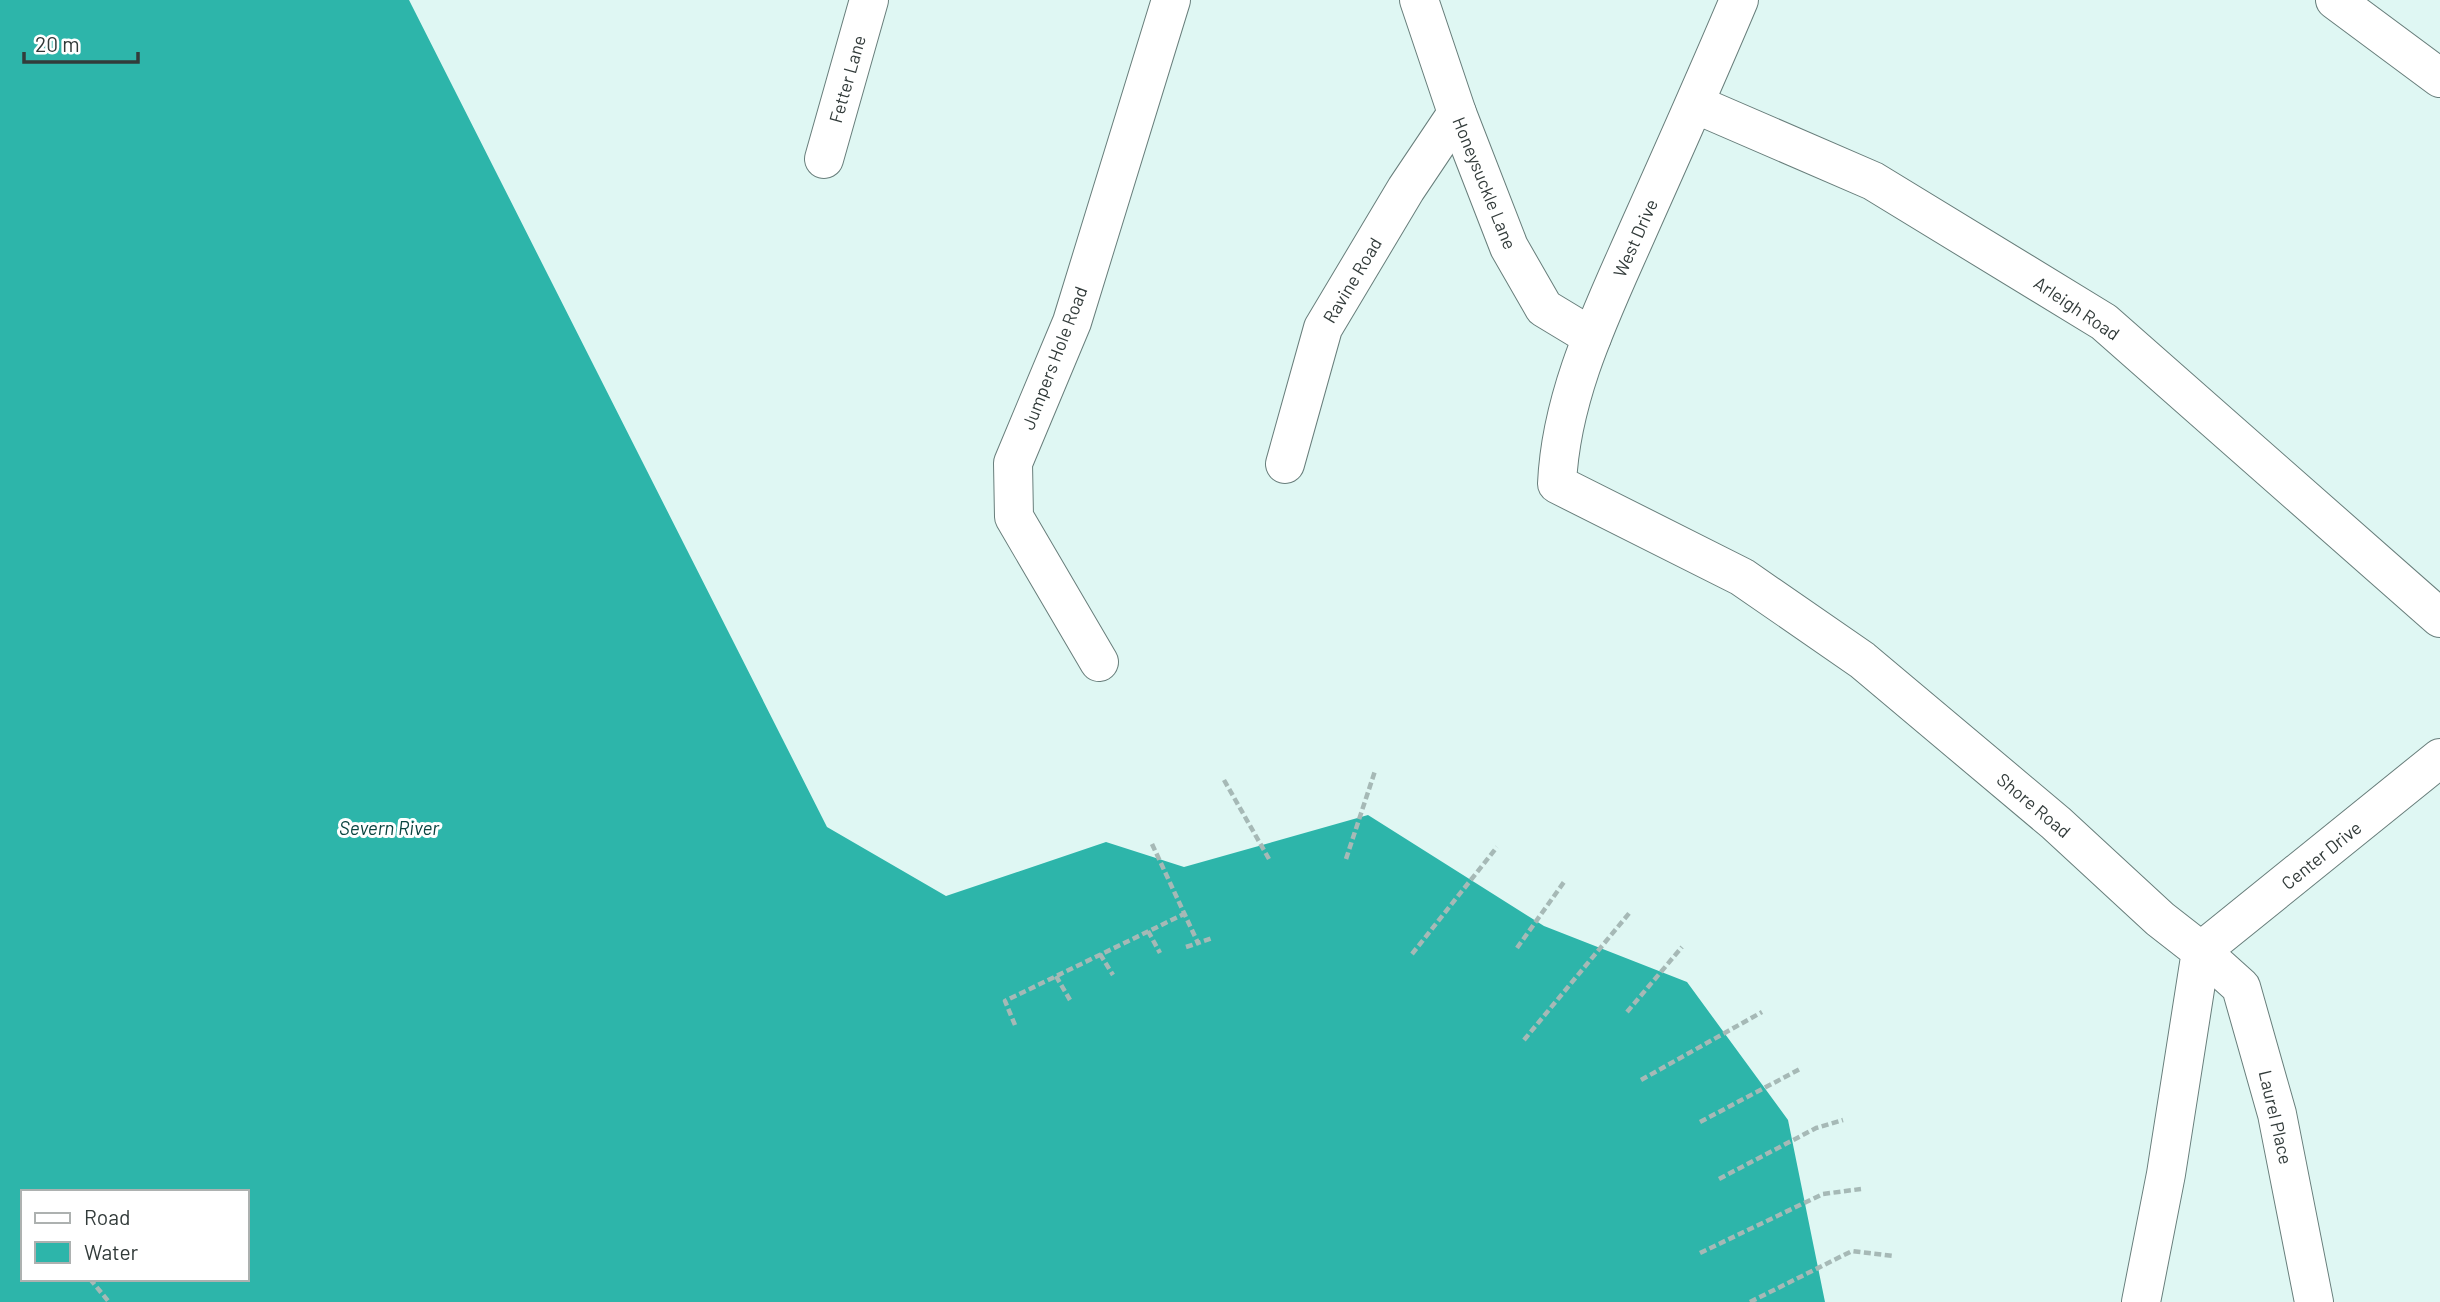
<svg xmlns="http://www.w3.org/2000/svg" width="2440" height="1302" viewBox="0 0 2440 1302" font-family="Barlow,sans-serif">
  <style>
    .water { fill: #2db5aa; fill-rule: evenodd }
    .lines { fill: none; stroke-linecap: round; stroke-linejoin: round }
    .minor-casing { stroke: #687e7b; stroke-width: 40 }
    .path { stroke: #a6b9b6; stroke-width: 4.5; stroke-dasharray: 7 3.5; stroke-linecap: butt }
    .minor { stroke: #fff; stroke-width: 38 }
    .labels { text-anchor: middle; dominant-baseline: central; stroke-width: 6; stroke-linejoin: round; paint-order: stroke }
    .street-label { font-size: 18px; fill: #323b3a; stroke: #fff }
    .water-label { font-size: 19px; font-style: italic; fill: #0a4440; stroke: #fff }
  </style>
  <rect width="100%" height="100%" fill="#dff7f3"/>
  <!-- water -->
  <path class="water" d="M0,0H409L827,827L946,896L1106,842L1184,867L1368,815L1544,926L1687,982L1788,1120L1825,1302H0ZM23,1192H247V1279H23Z"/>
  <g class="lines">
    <defs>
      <g id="minor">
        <polyline points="1419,0 1457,113 1509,247 1544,308 1592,337"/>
        <path d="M1739,0C1707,76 1673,152 1639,228C1603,310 1561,393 1557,484L1742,577L1862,660L2056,823L2160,919L2201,951L2166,1174L2141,1302"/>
        <polyline points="2335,0 2440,78"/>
        <polyline points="1695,104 1873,181 2104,322 2440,618"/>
        <polyline points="824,159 869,0"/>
        <polyline points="1285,464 1323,328 1406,189 1457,113"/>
        <polyline points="1099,662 1014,517 1013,463 1072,322 1171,0"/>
        <polyline points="2314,1302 2277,1114 2241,987 2201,951 2440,758"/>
      </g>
    </defs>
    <!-- minor casing -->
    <use href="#minor" class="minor-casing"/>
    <!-- path -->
    <g class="path">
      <polyline points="1224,780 1269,859"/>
      <polyline points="1152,844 1198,943 1212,938"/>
      <polyline points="1346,859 1375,771"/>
      <polyline points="1148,931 1160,953"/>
      <polyline points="1186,947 1198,943"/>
      <polyline points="1517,948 1564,882"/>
      <polyline points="1100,954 1113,975"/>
      <polyline points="1412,954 1497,847"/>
      <polyline points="1056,976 1070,1000"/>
      <polyline points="1627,1012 1682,947"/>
      <polyline points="1015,1025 1005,1001 1184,914"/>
      <polyline points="1524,1040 1631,911"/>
      <polyline points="1641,1080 1762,1012"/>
      <polyline points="1700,1122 1800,1069"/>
      <polyline points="1719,1179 1816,1128 1843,1120"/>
      <polyline points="1700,1253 1823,1194 1861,1189"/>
      <polyline points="90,1279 109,1302"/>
      <polyline points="1750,1302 1852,1251 1894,1256"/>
    </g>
    <!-- minor -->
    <use href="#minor" class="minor"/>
  </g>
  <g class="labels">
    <!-- street labels -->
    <g class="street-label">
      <text transform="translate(847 79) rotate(-74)">Fetter Lane</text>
      <text transform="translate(1485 183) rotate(68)">Honeysuckle Lane</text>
      <text transform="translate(1635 238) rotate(-66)">West Drive</text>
      <text transform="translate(1352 280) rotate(-59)">Ravine Road</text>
      <text transform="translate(2077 308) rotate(34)">Arleigh Road</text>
      <text transform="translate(1054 358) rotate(-69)">Jumpers Hole Road</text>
      <text transform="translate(2034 805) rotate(40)">Shore Road</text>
      <text transform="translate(2321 855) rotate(-39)">Center Drive</text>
      <text transform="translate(2276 1117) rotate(77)">Laurel Place</text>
    </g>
    <!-- water labels -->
    <g class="water-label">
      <text x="389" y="827">Severn River</text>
    </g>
  </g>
  <!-- legend -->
  <rect x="21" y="1190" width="228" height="91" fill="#ffffff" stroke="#adb1b0" stroke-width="2"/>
  <rect x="35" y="1213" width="35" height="10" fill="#ffffff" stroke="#adb1b0" stroke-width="2"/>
  <text x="84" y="1225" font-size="21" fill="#323b3a">Road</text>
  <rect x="35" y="1242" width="35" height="21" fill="#2db5aa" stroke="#adb1b0" stroke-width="2"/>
  <text x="84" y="1260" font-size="21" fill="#323b3a">Water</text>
  <!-- scale -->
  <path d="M24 52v10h114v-10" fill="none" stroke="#323b3a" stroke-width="3.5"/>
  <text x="35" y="52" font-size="21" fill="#323b3a" stroke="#ffffff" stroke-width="5" paint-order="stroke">20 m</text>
</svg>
